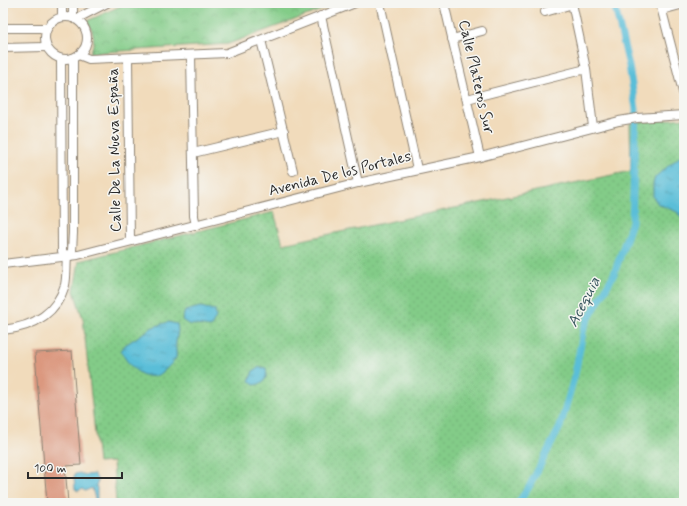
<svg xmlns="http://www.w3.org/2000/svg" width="687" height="506" viewBox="0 0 687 506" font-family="Mynerve,sans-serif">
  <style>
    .grass { fill: url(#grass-dots); stroke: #577c5a }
    .park { fill: url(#park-crowns); stroke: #577c5a }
    .water { fill: url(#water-ripples); stroke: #427482 }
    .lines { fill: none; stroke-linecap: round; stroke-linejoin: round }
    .canal { stroke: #5abed8; stroke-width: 7 }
    .building { fill: #db987f }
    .minor-casing { stroke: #8e8373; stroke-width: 10 }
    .minor { stroke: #fff; stroke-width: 8 }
    .labels { text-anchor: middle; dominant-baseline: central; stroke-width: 3; stroke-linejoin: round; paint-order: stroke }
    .street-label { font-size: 15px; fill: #2b2b2b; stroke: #f6f6f2 }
    .water-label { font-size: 16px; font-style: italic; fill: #39575f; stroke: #f6f6f2 }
  </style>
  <defs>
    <pattern id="grass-dots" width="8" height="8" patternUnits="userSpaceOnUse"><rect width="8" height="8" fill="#83cc88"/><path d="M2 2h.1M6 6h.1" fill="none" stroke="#71af76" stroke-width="1.8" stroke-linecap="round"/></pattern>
    <pattern id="park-crowns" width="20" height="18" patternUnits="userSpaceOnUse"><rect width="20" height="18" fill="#83cc88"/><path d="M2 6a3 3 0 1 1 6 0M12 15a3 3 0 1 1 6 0" fill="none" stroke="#71af76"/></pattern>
    <pattern id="water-ripples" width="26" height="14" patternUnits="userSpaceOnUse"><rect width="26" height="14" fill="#5abed8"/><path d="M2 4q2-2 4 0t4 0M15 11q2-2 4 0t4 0" fill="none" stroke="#4b9baf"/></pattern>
  </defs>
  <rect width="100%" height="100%" fill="#f6f6f2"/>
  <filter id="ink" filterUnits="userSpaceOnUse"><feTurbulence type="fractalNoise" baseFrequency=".025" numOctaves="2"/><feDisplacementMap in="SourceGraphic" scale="8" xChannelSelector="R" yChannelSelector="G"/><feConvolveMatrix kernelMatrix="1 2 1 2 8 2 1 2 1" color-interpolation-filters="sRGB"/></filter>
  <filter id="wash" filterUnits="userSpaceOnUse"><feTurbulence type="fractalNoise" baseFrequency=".012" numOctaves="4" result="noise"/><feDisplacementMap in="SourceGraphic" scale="16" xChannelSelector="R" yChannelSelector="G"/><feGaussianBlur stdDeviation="0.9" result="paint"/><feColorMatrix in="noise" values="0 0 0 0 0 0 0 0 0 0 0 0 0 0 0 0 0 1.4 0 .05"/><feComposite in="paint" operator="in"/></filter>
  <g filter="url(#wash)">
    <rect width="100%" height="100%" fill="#f1dbbb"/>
    <!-- grass -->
    <polygon class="grass" points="684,118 684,503 116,503 113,462 98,463 83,319 74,291 79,261 274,212 283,244 631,171 630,123"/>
    <!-- park -->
    <path class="park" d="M127,3H341L228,44L90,53C96,41 94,32 87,21Z"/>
    <!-- water -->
    <g class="water">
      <polygon points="684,153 684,220 683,220 677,212 658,204 653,197 653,184 655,177"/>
      <polygon points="200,307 215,310 216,317 211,327 188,324 182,320 185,311"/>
      <path d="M168,322L177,324C179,333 177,334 176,342C175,348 177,352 176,358C174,361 171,364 168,367C151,388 130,370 121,351L125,345L153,327Z"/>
      <path d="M260,367L266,368C268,378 264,384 254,385L249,381L253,371Z"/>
      <path d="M79,473L86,475L94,474C97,478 99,482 96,486L97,487V501H101L102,503H93L95,499L92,488L85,491L82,489L78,491L75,489L74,477L75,474Z"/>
    </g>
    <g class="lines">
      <!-- canal -->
      <polyline class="canal" points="518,503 529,487 560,427 575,374 584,327 614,274 632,222 636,109 629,66 614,3"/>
    </g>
    <g id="blocks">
      <!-- building -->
      <polygon class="building" points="72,351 81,465 65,466 68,503 47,503 35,353"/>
    </g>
  </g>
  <g filter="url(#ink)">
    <use href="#blocks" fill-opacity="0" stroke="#8e8373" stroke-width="1"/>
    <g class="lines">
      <defs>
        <g id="minor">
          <polyline points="380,3 417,169"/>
          <polyline points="444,3 480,157"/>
          <polyline points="572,3 586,69 593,127"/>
          <polyline points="660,3 684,96"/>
          <polyline points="662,10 684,4"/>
          <polyline points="545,12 573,4"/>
          <polyline points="321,16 358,183"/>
          <circle cx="66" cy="38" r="21"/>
          <polyline points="62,17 62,3"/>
          <polyline points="73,18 73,3"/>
          <polyline points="76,19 107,3"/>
          <polyline points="3,28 47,28"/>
          <polyline points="452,39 482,31"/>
          <polyline points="261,40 293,171"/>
          <polyline points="3,48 46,47"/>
          <polyline points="79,55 89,59 227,53 355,3"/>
          <polyline points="191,55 194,216 196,225"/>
          <polyline points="128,58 130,241"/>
          <polyline points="61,59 62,251 67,257"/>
          <polyline points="467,99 586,69"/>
          <polyline points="193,153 284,131"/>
          <polyline points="67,257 72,251 73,233 73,58"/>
          <polyline points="3,264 78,255 358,183 480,157 619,121 637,118 684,115"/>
          <path d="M3,330C32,327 56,315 65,285C67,276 66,266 67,257"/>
        </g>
      </defs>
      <!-- minor casing -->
      <use href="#minor" class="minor-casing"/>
      <!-- minor -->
      <use href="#minor" class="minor"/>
    </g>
  </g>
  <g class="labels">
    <!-- street labels -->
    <g class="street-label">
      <text transform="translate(476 77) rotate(77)">Calle Plateros Sur</text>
      <text transform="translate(115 150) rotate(-91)">Calle De La Nueva España</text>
      <text transform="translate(340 174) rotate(-14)">Avenida De los Portales</text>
    </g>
    <!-- water labels -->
    <g class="water-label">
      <text transform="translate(584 302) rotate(-63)">Acequia</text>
    </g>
  </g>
  <!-- margin -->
  <rect width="687" height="506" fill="none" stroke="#f6f6f2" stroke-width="16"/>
  <!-- scale -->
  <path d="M28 472v6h94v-6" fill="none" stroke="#2b2b2b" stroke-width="2"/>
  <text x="34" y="472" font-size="12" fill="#2b2b2b" stroke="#f6f6f2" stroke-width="3" paint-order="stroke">100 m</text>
</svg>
